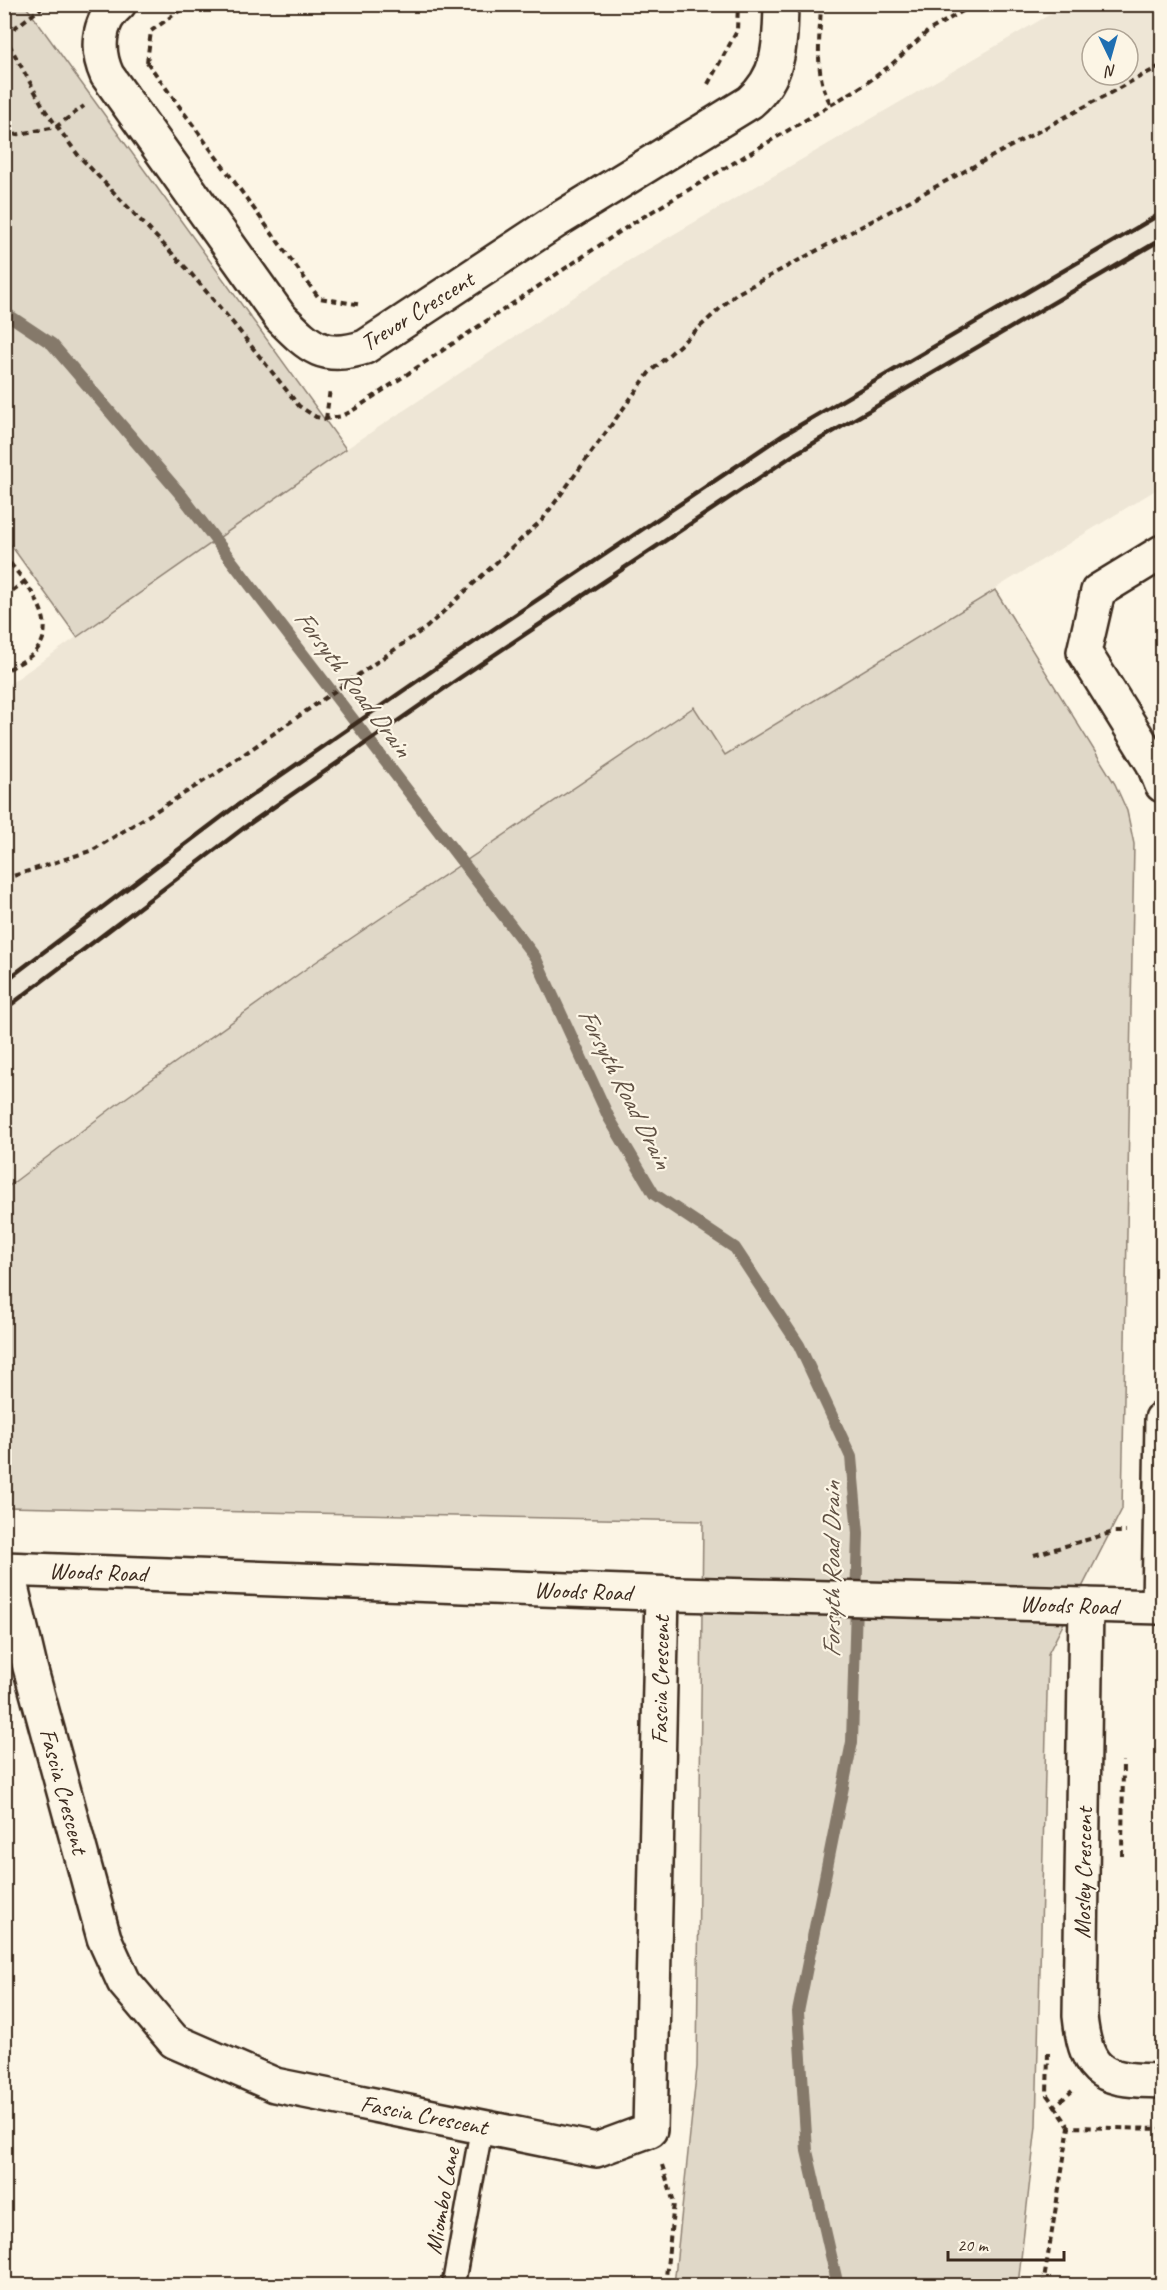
<svg xmlns="http://www.w3.org/2000/svg" width="1167" height="2290" viewBox="0 0 1167 2290" font-family="Caveat,sans-serif">
  <style>
    .built { fill: #eee6d6; fill-rule: evenodd }
    .green { fill: #e0d8c8; stroke: #8e8173; stroke-width: 1.5 }
    .lines { fill: none; stroke-linecap: round; stroke-linejoin: round }
    .stream { stroke: #85796b; stroke-width: 12 }
    .service-casing { stroke: #3b2a1e; stroke-width: 26 }
    .minor-casing { stroke: #3b2a1e; stroke-width: 38 }
    .tertiary-casing { stroke: #3b2a1e; stroke-width: 38 }
    .path { stroke: #3b2a1e; stroke-width: 4; stroke-dasharray: 6 4.5; stroke-linecap: butt }
    .service { stroke: #fcf5e5; stroke-width: 21 }
    .minor { stroke: #fcf5e5; stroke-width: 33 }
    .tertiary { stroke: #fcf5e5; stroke-width: 33 }
    .rail { stroke: #3b2a1e; stroke-width: 4.5 }
    .labels { text-anchor: middle; dominant-baseline: central; stroke-width: 4.5; stroke-linejoin: round; paint-order: stroke }
    .street-label { font-size: 24px; fill: #3b2a1e; stroke: #fcf5e5 }
    .water-label { font-size: 26px; font-style: italic; fill: #605144; stroke: #fcf5e5 }
  </style>
  <rect width="100%" height="100%" fill="#fcf5e5"/>
  <filter id="ink" filterUnits="userSpaceOnUse"><feTurbulence type="fractalNoise" baseFrequency=".0167" numOctaves="2"/><feDisplacementMap in="SourceGraphic" scale="12" xChannelSelector="R" yChannelSelector="G"/><feConvolveMatrix kernelMatrix="1 2 1 2 8 2 1 2 1" color-interpolation-filters="sRGB"/></filter>
  <g filter="url(#ink)">
    <!-- built -->
    <path class="built" d="M1066,5H1162V486L725,755L693,707L310,966L116,1105L5,1189V687L346,449L628,261ZM1092,39H1128V75H1092Z"/>
    <!-- green -->
    <g class="green">
      <polygon points="4,5 25,5 346,449 77,637 5,537"/>
      <polygon points="995,590 1115,784 1127,811 1134,844 1122,1509 1048,1654 1036,2126 1018,2285 674,2285 697,2067 703,1521 5,1507 5,1189 116,1105 310,966 694,707 725,755"/>
    </g>
    <g class="lines">
      <!-- stream -->
      <polyline class="stream" points="4,312 52,344 182,496 535,957 609,1118 654,1194 735,1248 799,1345 851,1457 858,1533 852,1742 798,2012 807,2151 838,2286"/>
      <defs>
        <polyline id="service" points="453,2286 482,2126"/>
        <g id="minor">
          <path d="M119,4C97,22 96,51 107,75L280,317C310,347 323,361 365,347L556,221L750,102C781,75 780,43 781,4"/>
          <polyline points="1162,552 1098,591 1084,652 1153,763 1162,785"/>
          <polyline points="7,1569 30,1667 104,1938 124,1982 174,2041 275,2085 596,2150 650,2130 662,1594"/>
          <path d="M1086,1605L1080,2016C1086,2077 1106,2080 1162,2081"/>
          <polyline points="1159,1607 1162,1419"/>
        </g>
        <polyline id="tertiary" points="4,1569 678,1594 1162,1607"/>
      </defs>
      <!-- service casing -->
      <use href="#service" class="service-casing"/>
      <!-- minor casing -->
      <use href="#minor" class="minor-casing"/>
      <!-- tertiary casing -->
      <use href="#tertiary" class="tertiary-casing"/>
      <!-- path -->
      <g class="path">
        <path d="M821,4C820,39 813,76 832,106"/>
        <polyline points="4,35 45,110 78,155 188,270 233,323 299,406 316,417 326,419 342,416 352,411 633,223 864,85 891,65 928,31 975,4"/>
        <polyline points="5,35 47,4"/>
        <polyline points="147,62 319,298 362,305"/>
        <polyline points="147,62 151,31 189,4"/>
        <polyline points="708,84 737,31 738,4"/>
        <polyline points="4,137 56,127 84,106"/>
        <polyline points="326,419 330,389"/>
        <path d="M4,555C23,581 65,623 33,654C25,661 13,666 4,672"/>
        <polyline points="4,597 24,582"/>
        <polyline points="4,879 93,850 217,773 427,627 543,519 649,373 736,294 1162,65"/>
        <polyline points="1034,1555 1114,1532 1126,1532"/>
        <polyline points="1122,1856 1123,1761"/>
        <polyline points="1048,2053 1047,2095 1055,2106 1072,2091"/>
        <polyline points="1055,2106 1069,2127 1162,2129"/>
        <polyline points="662,2165 674,2203 665,2286"/>
        <polyline points="1043,2286 1069,2127"/>
      </g>
      <!-- service -->
      <use href="#service" class="service"/>
      <!-- minor -->
      <use href="#minor" class="minor"/>
      <!-- tertiary -->
      <use href="#tertiary" class="tertiary"/>
      <!-- rail -->
      <g class="rail">
        <polyline points="4,982 232,809 449,659 783,435 1162,213"/>
        <polyline points="4,1010 245,827 461,677 795,454 1162,239"/>
      </g>
    </g>
  </g>
  <g class="labels">
    <!-- street labels -->
    <g class="street-label">
      <text transform="translate(417 311) rotate(-32)">Trevor Crescent</text>
      <text transform="translate(98 1572) rotate(2)">Woods Road</text>
      <text transform="translate(583 1591) rotate(2)">Woods Road</text>
      <text transform="translate(1069 1605) rotate(2)">Woods Road</text>
      <text transform="translate(660 1680) rotate(-89)">Fascia Crescent</text>
      <text transform="translate(64 1791) rotate(75)">Fascia Crescent</text>
      <text transform="translate(1083 1873) rotate(-89)">Mosley Crescent</text>
      <text transform="translate(424 2115) rotate(11)">Fascia Crescent</text>
      <text transform="translate(442 2201) rotate(-80)">Miombo Lane</text>
    </g>
    <!-- water labels -->
    <g class="water-label">
      <text transform="translate(353 683) rotate(53)">Forsyth Road Drain</text>
      <text transform="translate(625 1088) rotate(63)">Forsyth Road Drain</text>
      <text transform="translate(831 1570) rotate(-90)">Forsyth Road Drain</text>
    </g>
  </g>
  <!-- margin -->
  <rect width="1167" height="2290" fill="none" stroke="#fcf5e5" stroke-width="24"/>
  <rect x="12" y="12" width="1143" height="2266" fill="none" stroke="#3b2a1e" stroke-width="2" filter="url(#ink)"/>
  <!-- north arrow -->
  <g transform="translate(1110 57) rotate(175)"><circle r="28" fill="#fcf5e5" stroke="#afa495" stroke-width="1.5"/>
  <path d="M0-4.5L10 22L0 15L-10 22Z" fill="#1f6fb2"/>
  <text y="-9" font-size="16" font-weight="bold" text-anchor="middle" fill="#3b2a1e">N</text>
  </g>
  <!-- scale -->
  <path d="M948 2251v9h116v-9" fill="none" stroke="#3b2a1e" stroke-width="3"/>
  <text x="957" y="2251" font-size="18" fill="#3b2a1e" stroke="#fcf5e5" stroke-width="4.5" paint-order="stroke">20 m</text>
</svg>
